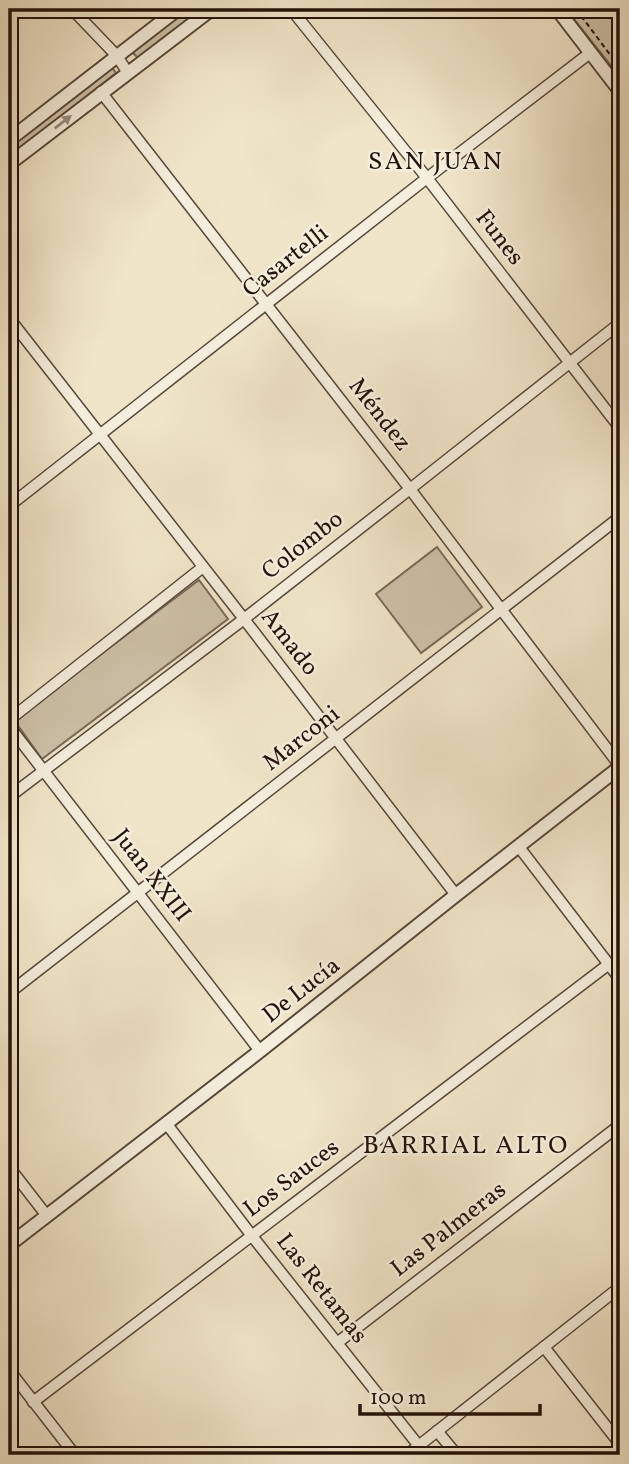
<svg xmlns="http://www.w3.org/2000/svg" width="629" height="1464" viewBox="0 0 629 1464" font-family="Vollkorn,serif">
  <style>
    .green { fill: #cdc1a8; stroke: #786a58; stroke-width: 2 }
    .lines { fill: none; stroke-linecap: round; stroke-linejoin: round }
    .minor-casing { stroke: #564739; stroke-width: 13 }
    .tertiary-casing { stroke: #564739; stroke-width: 16 }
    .path { stroke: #231209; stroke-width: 2; stroke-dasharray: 5 3.5; stroke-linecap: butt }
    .minor { stroke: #f5eedc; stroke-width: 10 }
    .tertiary { stroke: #f5eedc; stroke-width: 12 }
    .oneway { fill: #968b7d }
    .labels { text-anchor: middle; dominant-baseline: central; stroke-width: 5; stroke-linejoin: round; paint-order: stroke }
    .street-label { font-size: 24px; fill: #231209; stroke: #f5eedc }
    .neighbourhood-label { font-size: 26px; letter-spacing: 2px; fill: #231209; stroke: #f5eedc }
  </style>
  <rect width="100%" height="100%" fill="#f0e5c9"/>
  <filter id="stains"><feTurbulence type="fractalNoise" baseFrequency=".00286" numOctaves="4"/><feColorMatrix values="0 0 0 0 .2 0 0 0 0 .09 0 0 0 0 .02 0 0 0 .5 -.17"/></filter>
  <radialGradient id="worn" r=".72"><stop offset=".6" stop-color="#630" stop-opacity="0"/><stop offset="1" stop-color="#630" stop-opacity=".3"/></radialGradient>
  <!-- green -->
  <g class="green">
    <polygon points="188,9 201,9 138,58 132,52"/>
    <polygon points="566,9 620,9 620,77"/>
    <polygon points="111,66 116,73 9,157 9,146"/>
    <polygon points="437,547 482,607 421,653 376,594"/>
    <polygon points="199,580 228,619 42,759 14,720"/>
  </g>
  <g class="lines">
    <defs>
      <g id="minor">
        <polyline points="72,9 117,56 128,73"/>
        <polyline points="291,9 427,178 620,428"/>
        <polyline points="101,92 410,489 620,766"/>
        <polyline points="9,318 244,619 456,895"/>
        <polyline points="9,506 427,178 590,53"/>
        <polyline points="9,720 203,567"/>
        <polyline points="9,726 260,1051"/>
        <polyline points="9,797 244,619 410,489 620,323"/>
        <polyline points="519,847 620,979"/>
        <polyline points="9,993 620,517"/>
        <polyline points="166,1123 252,1236 419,1446"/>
        <polyline points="9,1167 47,1216"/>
        <polyline points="337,1343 620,1125"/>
        <polyline points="544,1347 620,1444"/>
        <polyline points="9,1370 75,1455"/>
        <polyline points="33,1402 609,964"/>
        <polyline points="437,1431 457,1455"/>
        <polyline points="407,1455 620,1287"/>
      </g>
      <g id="tertiary">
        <polyline points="557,9 620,91"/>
        <polyline points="9,140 178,9"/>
        <polyline points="9,164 212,9"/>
        <polyline points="9,1245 260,1051 456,895 620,767"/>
      </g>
    </defs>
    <!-- minor casing -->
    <use href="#minor" class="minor-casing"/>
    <!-- tertiary casing -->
    <use href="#tertiary" class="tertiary-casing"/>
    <!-- path -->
    <polyline class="path" points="576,9 620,68"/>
    <!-- minor -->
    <use href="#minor" class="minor"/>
    <!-- tertiary -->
    <use href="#tertiary" class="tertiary"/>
  </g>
  <!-- one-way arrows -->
  <defs><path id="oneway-solid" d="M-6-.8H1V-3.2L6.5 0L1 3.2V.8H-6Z" transform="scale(1.75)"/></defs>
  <use class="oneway" href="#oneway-solid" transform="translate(63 122) rotate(-38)"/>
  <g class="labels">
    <!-- street labels -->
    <g class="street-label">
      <text transform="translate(499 238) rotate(52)">Funes</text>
      <text transform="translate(286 262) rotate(-38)">Casartelli</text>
      <text transform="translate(379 415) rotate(52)">Méndez</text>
      <text transform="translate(303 546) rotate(-38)">Colombo</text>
      <text transform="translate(289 643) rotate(52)">Amado</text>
      <text transform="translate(302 739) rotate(-38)">Marconi</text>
      <text transform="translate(151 876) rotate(52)">Juan XXIII</text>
      <text transform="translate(302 991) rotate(-38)">De Lucía</text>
      <text transform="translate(292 1179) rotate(-37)">Los Sauces</text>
      <text transform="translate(449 1230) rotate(-38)">Las Palmeras</text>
      <text transform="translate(321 1289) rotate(52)">Las Retamas</text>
    </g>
    <!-- neighbourhood labels -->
    <g class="neighbourhood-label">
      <text x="436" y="162">SAN JUAN</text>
      <text x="466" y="1146">BARRIAL ALTO</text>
    </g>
  </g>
  <!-- margin -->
  <rect width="629" height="1464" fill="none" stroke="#f0e5c9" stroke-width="35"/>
  <rect x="10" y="10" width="608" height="1443" fill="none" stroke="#231209" stroke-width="3.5"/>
  <rect x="18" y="18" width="594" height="1429" fill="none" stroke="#231209" stroke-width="2"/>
  <!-- scale -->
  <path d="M360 1404v10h180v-10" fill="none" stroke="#231209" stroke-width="3.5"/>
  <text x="370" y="1404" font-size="21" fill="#231209" stroke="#f5eedc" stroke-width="5" paint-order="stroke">100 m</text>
  <rect width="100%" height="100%" filter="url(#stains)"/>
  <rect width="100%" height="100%" fill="url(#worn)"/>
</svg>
